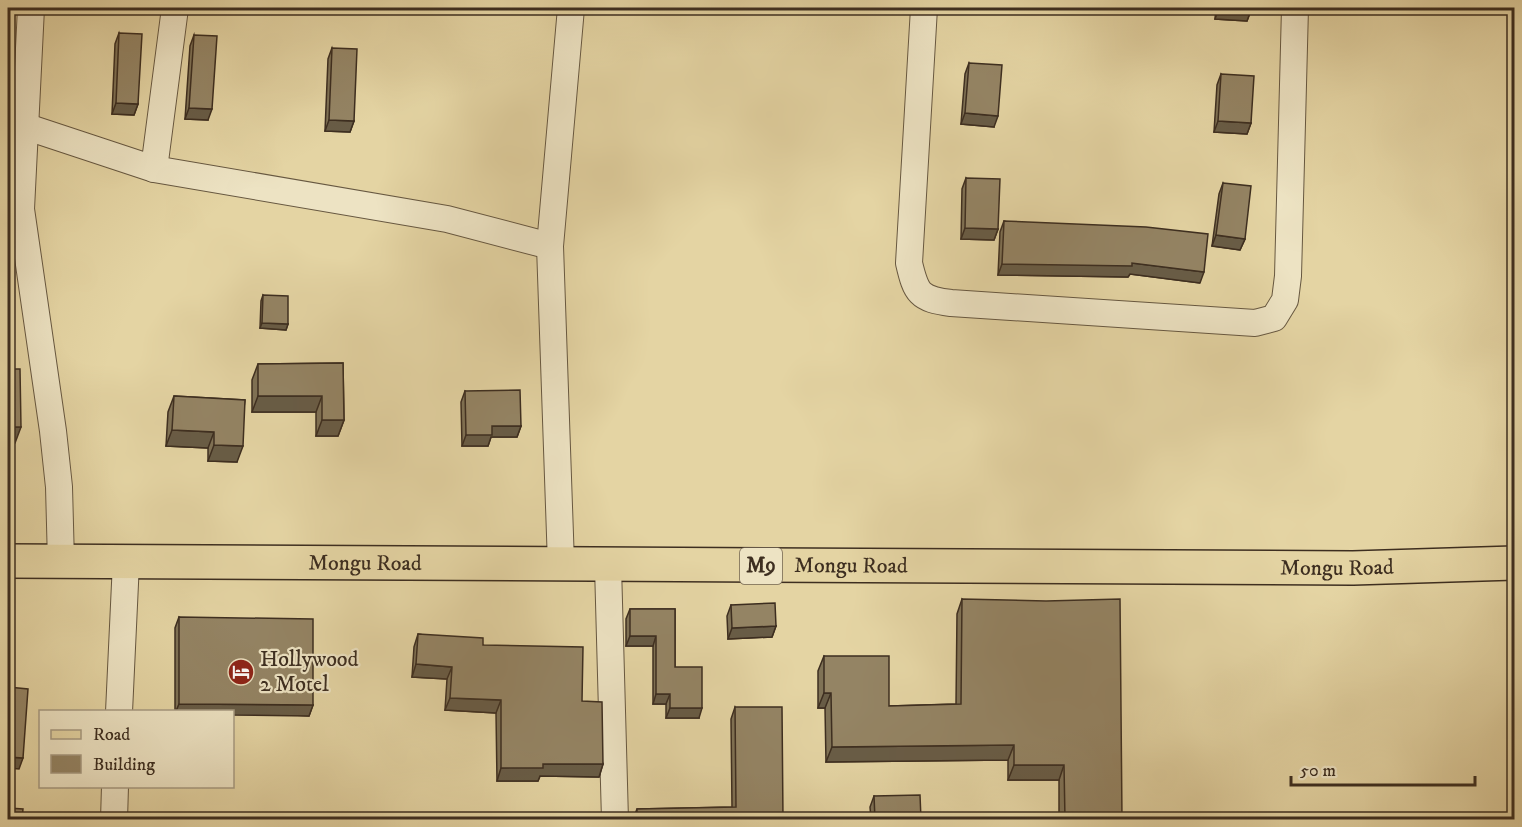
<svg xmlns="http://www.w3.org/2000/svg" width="1522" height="827" viewBox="0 0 1522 827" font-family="'IM FELL DW Pica',serif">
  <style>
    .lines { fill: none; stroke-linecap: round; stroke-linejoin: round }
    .minor-casing { stroke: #675841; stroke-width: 28 }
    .primary-casing { stroke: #3d2e20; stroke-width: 36 }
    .minor { stroke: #ede3c3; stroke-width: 26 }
    .primary { stroke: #e4d4a3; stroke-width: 33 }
    .wall { fill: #7f7256; stroke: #3d2e20; stroke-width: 1.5 }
    .shaded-wall { fill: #685c46; stroke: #3d2e20; stroke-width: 1.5 }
    .building { fill: #948464; stroke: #3d2e20; stroke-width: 1.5 }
    .labels { text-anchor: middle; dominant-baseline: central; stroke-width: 4.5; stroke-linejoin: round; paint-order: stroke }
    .shield { fill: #ede3c3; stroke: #726451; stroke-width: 1.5 }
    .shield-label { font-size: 21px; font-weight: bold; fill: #3d2e20 }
    .street-label { font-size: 22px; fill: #3d2e20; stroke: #ede3c3 }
    .poi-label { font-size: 22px; fill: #3d2e20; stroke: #ede3c3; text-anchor: start }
  </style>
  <rect width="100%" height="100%" fill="#e4d4a3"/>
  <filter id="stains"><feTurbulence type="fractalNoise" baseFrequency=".00333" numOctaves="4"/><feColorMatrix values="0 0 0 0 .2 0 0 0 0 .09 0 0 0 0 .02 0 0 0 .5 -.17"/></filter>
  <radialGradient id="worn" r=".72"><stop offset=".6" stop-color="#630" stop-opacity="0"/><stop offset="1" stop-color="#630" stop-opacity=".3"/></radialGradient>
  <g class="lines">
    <defs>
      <g id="minor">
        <polyline points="31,8 21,209 53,431 59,487 61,562"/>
        <path d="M924,8L909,263C916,293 919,299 951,303L1255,323L1274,318L1285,300L1288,276L1295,8"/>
        <polyline points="24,126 154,169 175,8"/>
        <polyline points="154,169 447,219 550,246"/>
        <polyline points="561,564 550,246 571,8"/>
        <polyline points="608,566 615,820"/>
        <polyline points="119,712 126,562"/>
        <polyline points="114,820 115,786"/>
      </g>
      <g id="primary">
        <path id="s1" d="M8,561L1353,568L1514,563"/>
      </g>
    </defs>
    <!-- minor casing -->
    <use href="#minor" class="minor-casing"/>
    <!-- primary casing -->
    <use href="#primary" class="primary-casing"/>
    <!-- minor -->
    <use href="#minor" class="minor"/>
    <!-- primary -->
    <use href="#primary" class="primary"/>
  </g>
  <!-- wall -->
  <g class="wall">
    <polygon points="1216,8 1252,8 1247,21 1215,19"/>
    <polygon points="119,33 138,104 134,115 112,114 115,44"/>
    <polygon points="194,35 208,120 185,119 190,46"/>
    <polygon points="332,48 354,121 350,132 325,131 328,59"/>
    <polygon points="969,63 994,127 961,124 965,74"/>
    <polygon points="1221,74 1251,123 1247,134 1214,132 1217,85"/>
    <polygon points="966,178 998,229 994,240 961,239 962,189"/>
    <polygon points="1223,183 1245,239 1240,250 1212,246 1219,194"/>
    <polygon points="1004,221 1200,283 1130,274 1128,277 998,275 1000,232"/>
    <polygon points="263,295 288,324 286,330 260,328 261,301"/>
    <polygon points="343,363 344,420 338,436 316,436 316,412 252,412 252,380 258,364"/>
    <polygon points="465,391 521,426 517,437 491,437 488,446 462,446 461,402"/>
    <polygon points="174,396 245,400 237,462 208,461 208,448 166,446 168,412"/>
    <polygon points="962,599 1122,819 1059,819 1059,780 1008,780 1008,760 826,762 825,708 818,708 818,671 824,656 889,706 956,704 957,614"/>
    <polygon points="731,605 776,626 772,637 728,639 727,616"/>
    <polygon points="630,609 675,609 675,667 699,718 666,718 666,704 653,704 653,646 626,646 626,619"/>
    <polygon points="179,617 313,705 309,716 232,711 175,711 175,628"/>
    <polygon points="418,634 483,645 582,701 603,764 599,777 540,776 538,781 497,781 496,713 445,710 447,679 412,677 414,647"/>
    <polygon points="735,707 783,819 633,819 637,809 732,807 731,719"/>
    <polygon points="874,796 921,819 871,819 870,807"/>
  </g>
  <!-- shaded-wall -->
  <g class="shaded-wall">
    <polygon points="963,8 1000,8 998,14 962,11"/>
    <polygon points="1219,8 1251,10 1247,21 1215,19"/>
    <polygon points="8,21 14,21 10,32 8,32"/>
    <polygon points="116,103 138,104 134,115 112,114"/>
    <polygon points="189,108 212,109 208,120 185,119"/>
    <polygon points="965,113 998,116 994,127 961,124"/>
    <polygon points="329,120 354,121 350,132 325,131"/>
    <polygon points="1218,121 1251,123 1247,134 1214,132"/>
    <polygon points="965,228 998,229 994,240 961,239"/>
    <polygon points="1216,235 1245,239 1240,250 1212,246"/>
    <polygon points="1132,263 1204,272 1200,283 1130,274 1128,277 998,275 1002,264"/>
    <polygon points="262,323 288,324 286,330 260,328"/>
    <polygon points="258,396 322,396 316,412 252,412"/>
    <polygon points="322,420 344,420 338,436 316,436"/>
    <polygon points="492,426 521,426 517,437 491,437 488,446 462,446 466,435"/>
    <polygon points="8,427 21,427 15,443 8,443"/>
    <polygon points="172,430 214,432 208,448 166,446"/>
    <polygon points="214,445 243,446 237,462 208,461"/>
    <polygon points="776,626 772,637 728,639 732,628"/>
    <polygon points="630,636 656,636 653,646 626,646"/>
    <polygon points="416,664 452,667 447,679 412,677"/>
    <polygon points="824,693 831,693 825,708 818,708"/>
    <polygon points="656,694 670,694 666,704 653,704"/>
    <polygon points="450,698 501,700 496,713 445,710"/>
    <polygon points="179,704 313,705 309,716 232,715 232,711 176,711"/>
    <polygon points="670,708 702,708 699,718 666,718"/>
    <polygon points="1014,745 1008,760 826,762 832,747"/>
    <polygon points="8,757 23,758 19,769 8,768"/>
    <polygon points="543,764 603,764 599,777 540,776 538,781 497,781 501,768"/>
    <polygon points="1014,765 1064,765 1059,780 1008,780"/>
  </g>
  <!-- building -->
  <g class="building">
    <polygon points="8,8 15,8 14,21 8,21"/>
    <polygon points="1219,8 1252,8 1251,10"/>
    <polygon points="119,33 142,34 138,104 116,103"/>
    <polygon points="194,35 217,36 212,109 189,108"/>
    <polygon points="332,48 357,49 354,121 329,120"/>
    <polygon points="969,63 1002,65 998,116 965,113"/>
    <polygon points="1221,74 1254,76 1251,123 1218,121"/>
    <polygon points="966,178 1000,179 998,229 965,228"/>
    <polygon points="1223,183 1251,186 1245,239 1216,235"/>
    <polygon points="1004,221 1146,227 1208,234 1204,272 1132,263 1132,266 1002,264"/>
    <polygon points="263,295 288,296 288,324 262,323"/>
    <polygon points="343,363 344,420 322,420 322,396 258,396 258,364"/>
    <polygon points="8,369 20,369 21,427 8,427"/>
    <polygon points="520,390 521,426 492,426 492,435 466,435 465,391"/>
    <polygon points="174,396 245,400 243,446 214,445 214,432 172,430"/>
    <polygon points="962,599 1046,601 1120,599 1122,819 1065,819 1064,765 1014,765 1014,745 832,747 831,693 824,693 824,656 889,656 889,706 961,704"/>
    <polygon points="775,603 776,626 732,628 731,605"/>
    <polygon points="630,609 675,609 675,667 702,667 702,708 670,708 670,694 656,694 656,636 630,636"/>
    <polygon points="179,617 313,619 313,705 179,704"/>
    <polygon points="418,634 483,638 483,645 583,647 582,701 602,702 603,764 543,764 543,768 501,768 501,700 450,698 452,667 416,664"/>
    <polygon points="8,687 28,689 23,758 8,757"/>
    <polygon points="735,707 782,707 783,819 637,819 637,809 736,807"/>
    <polygon points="920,795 921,819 875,819 874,796"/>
    <polygon points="8,808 23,809 22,819 8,819"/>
  </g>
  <!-- icons -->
  <defs>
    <symbol id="hotel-disc" viewBox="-11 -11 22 22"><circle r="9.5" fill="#8f2418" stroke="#ede3c3"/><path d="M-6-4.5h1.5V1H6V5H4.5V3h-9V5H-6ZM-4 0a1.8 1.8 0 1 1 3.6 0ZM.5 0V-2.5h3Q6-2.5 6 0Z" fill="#fff"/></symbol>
  </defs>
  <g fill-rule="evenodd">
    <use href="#hotel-disc" x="226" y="657" width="30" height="30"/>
  </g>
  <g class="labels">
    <!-- shield labels -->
    <rect class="shield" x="740" y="548" width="42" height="36" rx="4.5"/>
    <g class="shield-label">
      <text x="761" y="566">M9</text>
    </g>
    <!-- street labels -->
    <g class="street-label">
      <text stroke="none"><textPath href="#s1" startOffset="357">Mongu Road</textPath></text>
      <text stroke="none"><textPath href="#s1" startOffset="843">Mongu Road</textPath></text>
      <text stroke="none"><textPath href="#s1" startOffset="1329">Mongu Road</textPath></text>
    </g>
    <!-- poi labels -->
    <g class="poi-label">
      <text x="260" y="659">Hollywood<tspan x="260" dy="25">2 Motel</tspan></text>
    </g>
  </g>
  <!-- margin -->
  <rect width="1522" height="827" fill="none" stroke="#e4d4a3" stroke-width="30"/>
  <rect x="9" y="9" width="1504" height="809" fill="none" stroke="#3d2e20" stroke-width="3"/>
  <rect x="15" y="15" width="1492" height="797" fill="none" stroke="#3d2e20" stroke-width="1.5"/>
  <!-- legend -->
  <rect x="39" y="710" width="195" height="78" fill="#ede3c3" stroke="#a79b82" stroke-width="1.5"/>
  <rect x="51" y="730" width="30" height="9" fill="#e4d4a3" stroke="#a79b82" stroke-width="1.5"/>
  <text x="93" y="740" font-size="18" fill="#3d2e20">Road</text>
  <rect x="51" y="755" width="30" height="18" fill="#948464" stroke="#a79b82" stroke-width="1.5"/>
  <text x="93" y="770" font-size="18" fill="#3d2e20">Building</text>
  <!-- scale -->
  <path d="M1291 776v9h184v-9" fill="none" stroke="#3d2e20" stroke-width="3"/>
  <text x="1300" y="776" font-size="18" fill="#3d2e20" stroke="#ede3c3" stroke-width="4.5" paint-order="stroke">50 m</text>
  <rect width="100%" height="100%" filter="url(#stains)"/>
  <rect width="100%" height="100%" fill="url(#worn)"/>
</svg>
